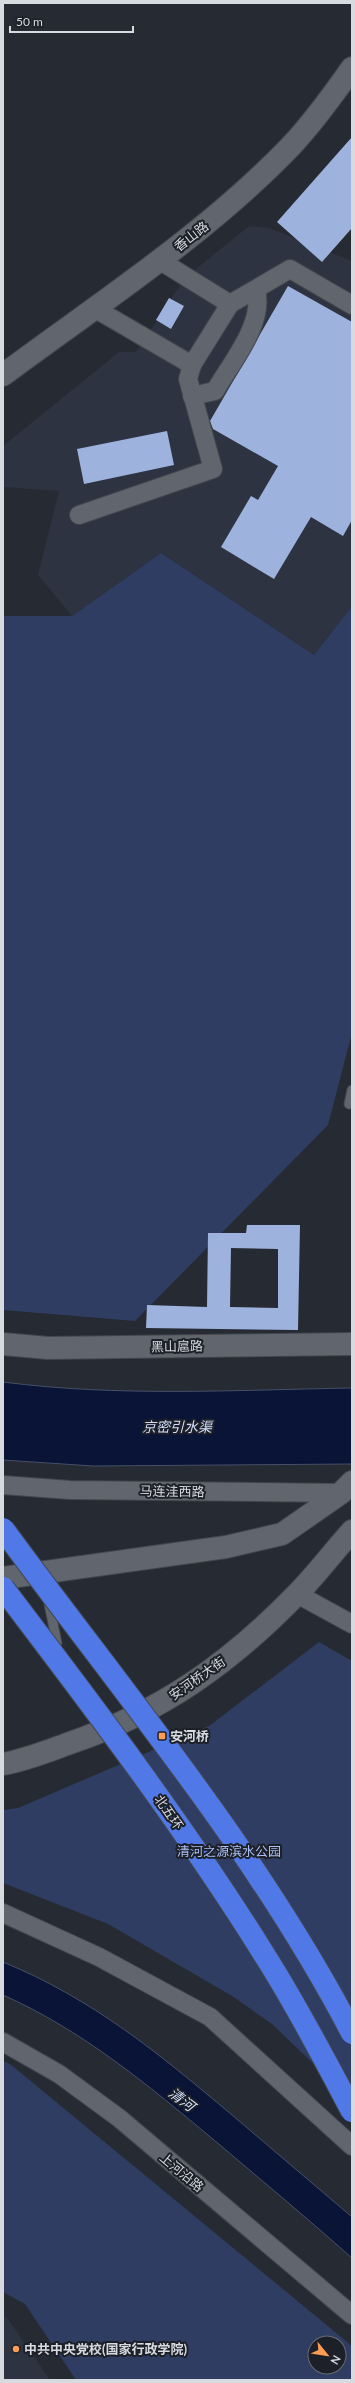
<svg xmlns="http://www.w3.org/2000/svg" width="355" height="2383" viewBox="0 0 355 2383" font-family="Lato,'Noto Sans SC',sans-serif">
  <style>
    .built { fill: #2d3341 }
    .green { fill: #2e3d61; fill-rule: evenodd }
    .water { fill: #091436; stroke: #474f69 }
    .building { fill: #9eb2de; fill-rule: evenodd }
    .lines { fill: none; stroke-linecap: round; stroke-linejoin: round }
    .lane-casing { stroke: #43474d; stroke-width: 11 }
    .street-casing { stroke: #43474d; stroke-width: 20 }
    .secondary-casing { stroke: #43474d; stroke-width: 24 }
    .lane { stroke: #60656e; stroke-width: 9 }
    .street { stroke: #60656e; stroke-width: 18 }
    .secondary { stroke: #60656e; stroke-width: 22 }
    .highway-bridge-casing { stroke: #43474d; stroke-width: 24; stroke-linecap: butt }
    .highway-bridge { stroke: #5078e6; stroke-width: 22 }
    .poi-dot { fill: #fc9d53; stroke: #1d2028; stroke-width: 1.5 }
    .labels { text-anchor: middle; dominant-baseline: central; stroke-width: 4; stroke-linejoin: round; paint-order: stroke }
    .street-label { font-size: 13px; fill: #d7dadf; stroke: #1d2028 }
    .poi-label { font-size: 13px; font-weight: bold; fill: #d7dadf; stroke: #1d2028; text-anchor: start }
    .park-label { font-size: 13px; fill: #a8bff3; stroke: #1d2028 }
    .water-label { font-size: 14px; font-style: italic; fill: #d1ddf8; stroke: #1d2028 }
  </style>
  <rect width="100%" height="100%" fill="#262a32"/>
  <!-- built -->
  <g class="built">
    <polygon points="249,226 269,228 352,261 352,606 314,655 161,553 72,616 38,575 59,491 3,487 3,446 119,352 136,352 185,278"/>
    <polygon points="3,2316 8,2319 50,2380 3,2380"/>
  </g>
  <!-- green -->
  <g class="green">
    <polygon points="161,553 314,655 352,606 352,1033 328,1125 135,1321 3,1310 3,616 72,616"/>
    <polygon points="319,1642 352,1661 352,2101 272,2024 232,1996 108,1924 3,1883 3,1810 18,1808 209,1726"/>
    <path d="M3,2061L10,2064L352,2346V2380H76L25,2304L3,2292ZM315,2343H339V2367H315Z"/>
  </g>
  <!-- water -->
  <g class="water">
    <path d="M3,1382C118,1397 236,1390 352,1388V1464L93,1466L3,1460Z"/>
    <path d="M3,1962C93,1999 158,2053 232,2115C272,2149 312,2183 352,2217V2258C307,2218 260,2179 214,2140C148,2085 82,2030 3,1995Z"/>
  </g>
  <!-- building -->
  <g class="building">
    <polygon points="352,137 352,228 322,262 277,222"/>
    <polygon points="288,286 352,322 352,520 343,536 311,517 274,579 221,547 251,496 258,500 278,466 213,429 210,421"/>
    <polygon points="169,298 184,306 171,329 156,320"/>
    <polygon points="167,431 174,465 84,484 77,449"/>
    <path d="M247,1225H300L298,1330L146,1328L147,1305L207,1307L208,1233H246ZM231,1248L278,1249V1308L230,1307Z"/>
  </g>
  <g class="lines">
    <defs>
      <g id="lane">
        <polyline points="352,1090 349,1104 352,1104"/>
        <polyline points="48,1599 57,1643"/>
      </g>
      <g id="street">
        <polyline points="230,304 290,269 352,305"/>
        <polyline points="94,308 192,365 230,304 159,260"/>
        <path d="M192,396L215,391C231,363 265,323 256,290"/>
        <polyline points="79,515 213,469 188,379 192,365"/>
        <polyline points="3,1485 70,1490 341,1493"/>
        <polyline points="297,1594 352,1624"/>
        <polyline points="3,1913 99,1957 210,2017 352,2146"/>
        <polyline points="3,2042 59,2074 119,2118 352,2315"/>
      </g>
      <g id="secondary">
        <path d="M3,375C101,302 205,235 290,147C313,123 333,95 352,68"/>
        <polyline points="3,1344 48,1348 352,1344"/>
        <polyline points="3,1578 226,1547 282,1534 341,1493 352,1482"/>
        <path d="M3,1764C26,1760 48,1751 70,1743C161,1712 229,1664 296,1595C316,1575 333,1552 352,1531"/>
      </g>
    </defs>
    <!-- lane casing -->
    <use href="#lane" class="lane-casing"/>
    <!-- street casing -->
    <use href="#street" class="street-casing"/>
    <!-- secondary casing -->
    <use href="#secondary" class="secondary-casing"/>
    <!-- lane -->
    <use href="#lane" class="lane"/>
    <!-- street -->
    <use href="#street" class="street"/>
    <!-- secondary -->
    <use href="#secondary" class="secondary"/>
    <defs>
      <g id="highway-bridge">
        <path d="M3,1529C124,1694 257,1851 352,2033"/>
        <path d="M3,1588C95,1709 187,1830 267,1959C298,2008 325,2060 352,2111"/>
      </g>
    </defs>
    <!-- highway-bridge casing -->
    <use href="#highway-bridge" class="highway-bridge-casing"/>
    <!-- highway-bridge -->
    <use href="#highway-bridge" class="highway-bridge"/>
  </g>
  <!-- markers -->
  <g class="poi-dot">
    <rect x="158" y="1732" width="8" height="8" rx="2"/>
    <circle cx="16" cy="2349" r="4"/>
  </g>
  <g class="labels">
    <!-- street labels -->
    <g class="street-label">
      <text transform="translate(191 236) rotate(-38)">香山路</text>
      <text transform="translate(177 1346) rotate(-1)">黑山扈路</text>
      <text transform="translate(172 1491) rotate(1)">马连洼西路</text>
      <text transform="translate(197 1678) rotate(-35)">安河桥大街</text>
      <text transform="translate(169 1812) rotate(55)">北五环</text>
      <text transform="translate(182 2172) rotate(40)">上河沿路</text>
    </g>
    <!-- poi labels -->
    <g class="poi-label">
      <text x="170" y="1736">安河桥</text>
      <text x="24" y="2349">中共中央党校(国家行政学院)</text>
    </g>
    <!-- park labels -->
    <g class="park-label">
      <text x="229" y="1851">清河之源滨水公园</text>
    </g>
    <!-- water labels -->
    <g class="water-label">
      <text x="177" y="1426">京密引水渠</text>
      <text transform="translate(182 2099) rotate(37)">清河</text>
    </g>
  </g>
  <!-- border -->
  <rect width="355" height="2383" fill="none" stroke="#d7dadf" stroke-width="8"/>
  <!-- north arrow -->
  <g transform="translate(327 2355) rotate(120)"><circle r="19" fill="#1d2028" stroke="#676a71"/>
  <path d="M0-3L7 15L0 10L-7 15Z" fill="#fc9d53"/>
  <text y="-6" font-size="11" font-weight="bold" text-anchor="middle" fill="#d7dadf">N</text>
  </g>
  <!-- scale -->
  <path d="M10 26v6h123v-6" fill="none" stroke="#d7dadf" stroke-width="2"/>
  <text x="16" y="26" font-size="12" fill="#d7dadf" stroke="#1d2028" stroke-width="3" paint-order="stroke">50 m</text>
</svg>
